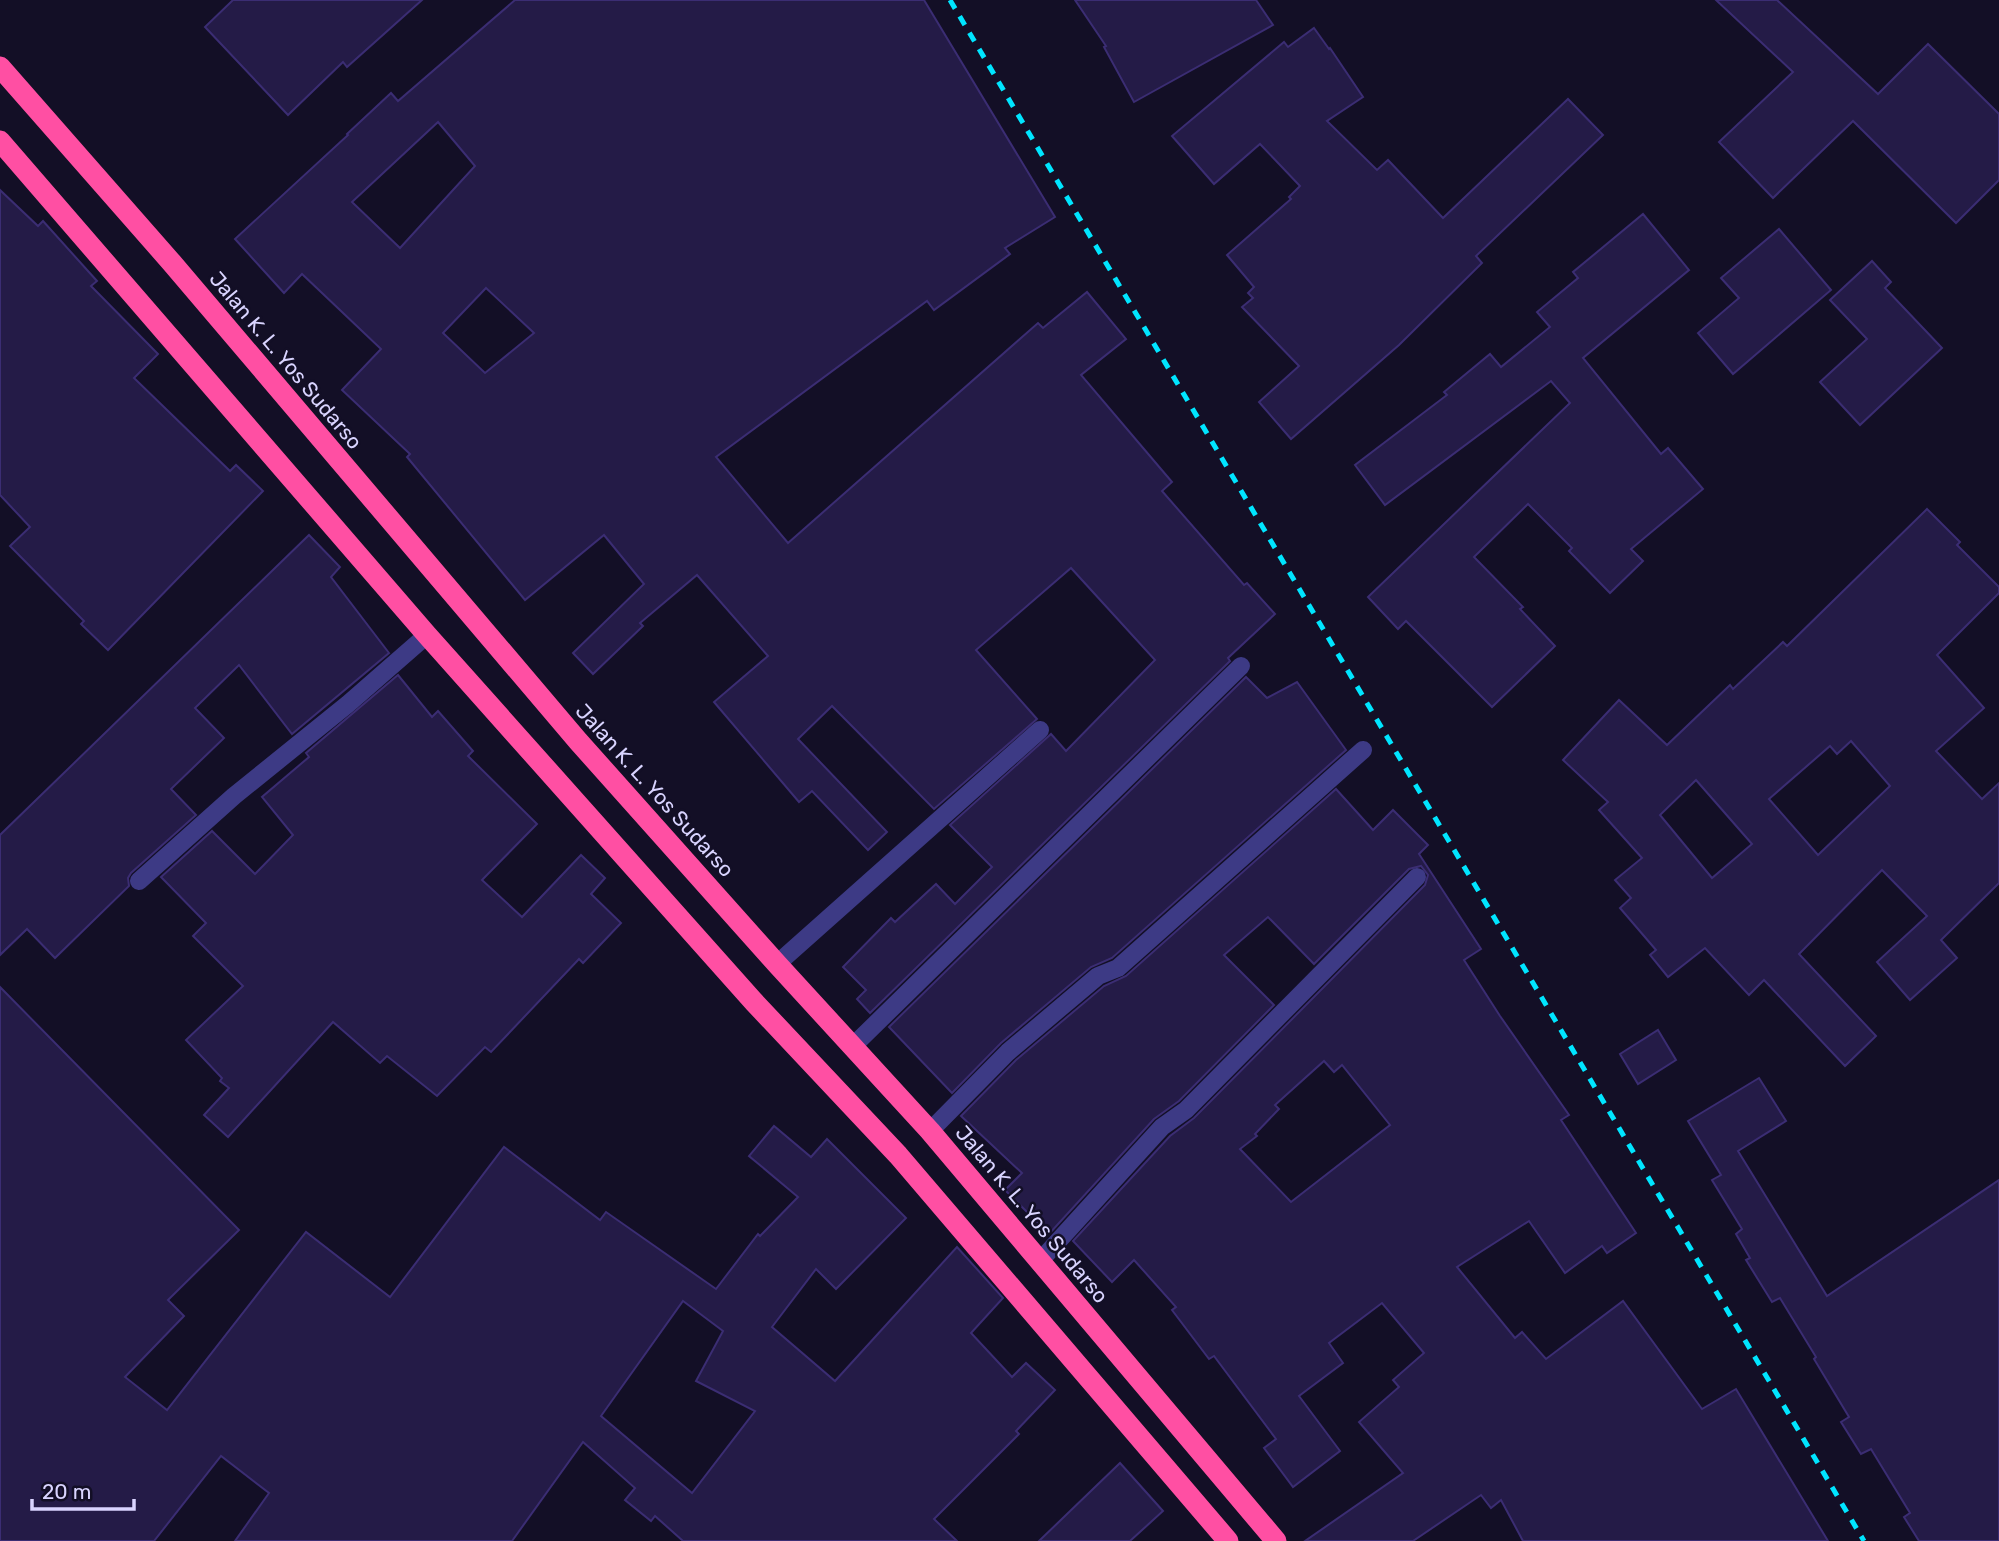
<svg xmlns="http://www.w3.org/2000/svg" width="1999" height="1541" viewBox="0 0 1999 1541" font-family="Rubik,sans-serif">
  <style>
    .building { fill: #241b47; stroke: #3b2d73; stroke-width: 2; fill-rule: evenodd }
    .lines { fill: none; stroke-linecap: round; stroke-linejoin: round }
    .minor { stroke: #3d3a85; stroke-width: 18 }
    .highway { stroke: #ff4fa3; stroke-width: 21 }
    .rail { stroke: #00e5ff; stroke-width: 5; stroke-dasharray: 10 9; stroke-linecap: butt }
    .labels { text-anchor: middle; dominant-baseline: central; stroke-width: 5; stroke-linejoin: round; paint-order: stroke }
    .street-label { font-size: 21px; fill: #d9d4ff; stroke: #130f26 }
  </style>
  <rect width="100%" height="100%" fill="#130f26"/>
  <!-- building -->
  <g class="building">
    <polygon points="233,0 422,0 347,67 343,62 288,115 205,27"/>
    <path d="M515,0H924L1055,217L1005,248L1010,254L934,310L927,301L716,457L788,543L1038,323L1043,328L1087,292L1126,339L1081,375L1172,482L1162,491L1244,585L1247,583L1275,614L1228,658L1230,661L870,1013L857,999L866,990L843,967L891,918L895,922L936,884L955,904L992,867L950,825L1051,734L1066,751L1155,660L1071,568L976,650L1037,719L934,809L832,706L798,739L887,832L868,850L812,791L799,802L714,702L768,656L697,575L640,623L643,626L593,674L573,653L644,584L604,535L525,600L407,457L410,454L342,390L381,349L302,274L284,293L235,239L348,135L347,134L391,93L398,101ZM438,122L475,166L400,248L352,202ZM486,288L534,333L485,373L443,333Z"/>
    <polygon points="1075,0 1256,0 1273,25 1134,102 1104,47 1106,46"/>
    <polygon points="1716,0 1777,0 1878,94 1928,44 1999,114 1999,180 1956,223 1853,121 1773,198 1719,142 1793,72"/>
    <polygon points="1314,28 1329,49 1330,48 1363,97 1327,121 1377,170 1388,160 1443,218 1568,99 1603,135 1476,256 1482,263 1399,345 1291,439 1259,402 1299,366 1242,307 1253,298 1248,293 1254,287 1227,255 1291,199 1289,197 1300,186 1260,144 1214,184 1172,136 1284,42 1288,47"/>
    <polygon points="0,190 38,226 43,221 97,281 91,286 158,354 134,378 230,471 236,465 263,491 108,650 81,624 84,621 10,546 30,527 0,495"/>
    <polygon points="1643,214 1689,270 1583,358 1661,454 1668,448 1703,489 1631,549 1643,561 1610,593 1569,551 1572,548 1528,504 1474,557 1523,607 1520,609 1555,646 1492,707 1406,621 1398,629 1368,597 1570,403 1551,381 1385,505 1355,465 1447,395 1444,392 1490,354 1501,367 1550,327 1537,312 1578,278 1573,272"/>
    <polygon points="1779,229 1831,290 1733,374 1698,333 1739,298 1721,278"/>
    <polygon points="1872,261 1891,282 1885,288 1942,348 1860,425 1820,382 1867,339 1830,300"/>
    <path d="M1927,509L1960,542L1957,545L1999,587V593L1937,655L1984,708L1936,751L1982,799L1999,783V883L1941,940L1957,958L1910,1000L1877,962L1927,916L1882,870L1799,954L1876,1036L1845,1066L1764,980L1749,995L1705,948L1668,977L1650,955L1656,950L1620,908L1631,898L1615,880L1642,858L1599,810L1608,802L1563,760L1619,700L1667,745L1730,685L1733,689L1783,642L1787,646ZM1851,741L1890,786L1818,855L1769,799L1830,746L1837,754ZM1696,780L1752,844L1712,878L1660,815Z"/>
    <polygon points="309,535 340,567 331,577 389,653 292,734 239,665 195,708 224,738 171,789 196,815 131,873 128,878 129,886 55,958 27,929 0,955 0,835"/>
    <polygon points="398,675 432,717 438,711 473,751 468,756 537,824 482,880 522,917 581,855 605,878 591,894 621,923 583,963 579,959 491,1052 485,1047 437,1096 387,1056 380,1063 333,1022 228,1137 204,1115 229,1088 220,1081 222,1078 186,1040 243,986 193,936 206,923 161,877 212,831 255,874 293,835 262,797 309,757 306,753"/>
    <polygon points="1246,677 1267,698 1297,682 1346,750 1112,958 1091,967 1001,1043 952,1093 889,1027"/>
    <path d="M1336,789L1373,830L1393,810L1428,845L1419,854L1481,949L1464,960L1500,1016L1569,1115L1561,1120L1636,1233L1607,1253L1602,1246L1565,1273L1529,1221L1457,1267L1515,1338L1522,1332L1546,1359L1623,1301L1702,1409L1736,1389L1828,1541H1523L1501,1500L1491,1508L1481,1495L1413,1541H1305L1403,1473L1359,1422L1399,1387L1393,1380L1424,1353L1382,1303L1329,1343L1343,1363L1299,1396L1340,1451L1293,1487L1264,1448L1276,1439L1214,1356L1209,1359L1172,1310L1176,1307L1134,1260L1112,1282L1073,1241L1170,1136L1194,1118L1425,885L1428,875L1421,866L1409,869L1314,964L1268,917L1224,955L1274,1005L1179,1101L1154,1119L1049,1234L1005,1190L1022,1173L961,1116L1016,1060L1104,986L1126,976ZM1324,1061L1334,1072L1342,1065L1390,1125L1291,1202L1240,1149L1257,1136L1255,1134L1279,1109L1275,1105Z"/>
    <path d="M0,987L239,1230L168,1300L184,1316L125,1377L167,1410L306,1232L390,1297L504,1147L600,1220L606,1212L716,1289L758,1234L760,1236L798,1197L749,1156L774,1126L811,1157L827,1139L906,1218L836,1289L816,1269L772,1327L835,1381L957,1247L1003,1298L971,1333L1012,1377L1026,1363L1055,1390L1016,1431L1019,1434L934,1519L957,1541H683L655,1516L651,1521L625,1500L635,1488L583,1442L512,1541H235L269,1493L221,1456L154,1541H0ZM683,1301L723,1331L696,1381L755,1411L692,1493L601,1416Z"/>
    <polygon points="1658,1030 1676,1060 1638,1084 1620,1054"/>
    <polygon points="1759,1078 1786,1121 1738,1151 1827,1296 1999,1180 1999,1541 1919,1541 1904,1517 1910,1513 1871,1449 1861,1454 1841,1422 1849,1417 1814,1359 1816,1357 1780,1298 1772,1302 1746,1260 1750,1258 1736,1234 1742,1229 1712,1180 1721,1175 1688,1121"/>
    <polygon points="1120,1463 1163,1511 1130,1541 1039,1541"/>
  </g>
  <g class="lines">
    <!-- minor -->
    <g class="minor">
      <polyline points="139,881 234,796 348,704 427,635"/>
      <polyline points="777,964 1040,730"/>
      <polyline points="852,1047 1241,666"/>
      <polyline points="930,1131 1008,1052 1098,976 1118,968 1363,750"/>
      <polyline points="1040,1261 1162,1127 1186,1110 1417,877"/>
    </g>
    <!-- highway -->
    <g class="highway">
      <polyline points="0,67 172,263 578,741 777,964 930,1131 1276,1541"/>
      <polyline points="0,141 427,635 754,1002 898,1155 1228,1541"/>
    </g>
    <!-- rail -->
    <polyline class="rail" points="950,0 1864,1541"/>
  </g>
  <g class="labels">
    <!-- street labels -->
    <g class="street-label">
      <text transform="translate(286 360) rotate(50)">Jalan K. L. Yos Sudarso</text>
      <text transform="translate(655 790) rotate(48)">Jalan K. L. Yos Sudarso</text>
      <text transform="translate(1032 1214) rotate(50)">Jalan K. L. Yos Sudarso</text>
    </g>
  </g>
  <!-- scale -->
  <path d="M32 1499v10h102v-10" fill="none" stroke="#d9d4ff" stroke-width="3.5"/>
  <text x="42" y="1499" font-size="21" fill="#d9d4ff" stroke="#130f26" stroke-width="5" paint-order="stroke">20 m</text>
</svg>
